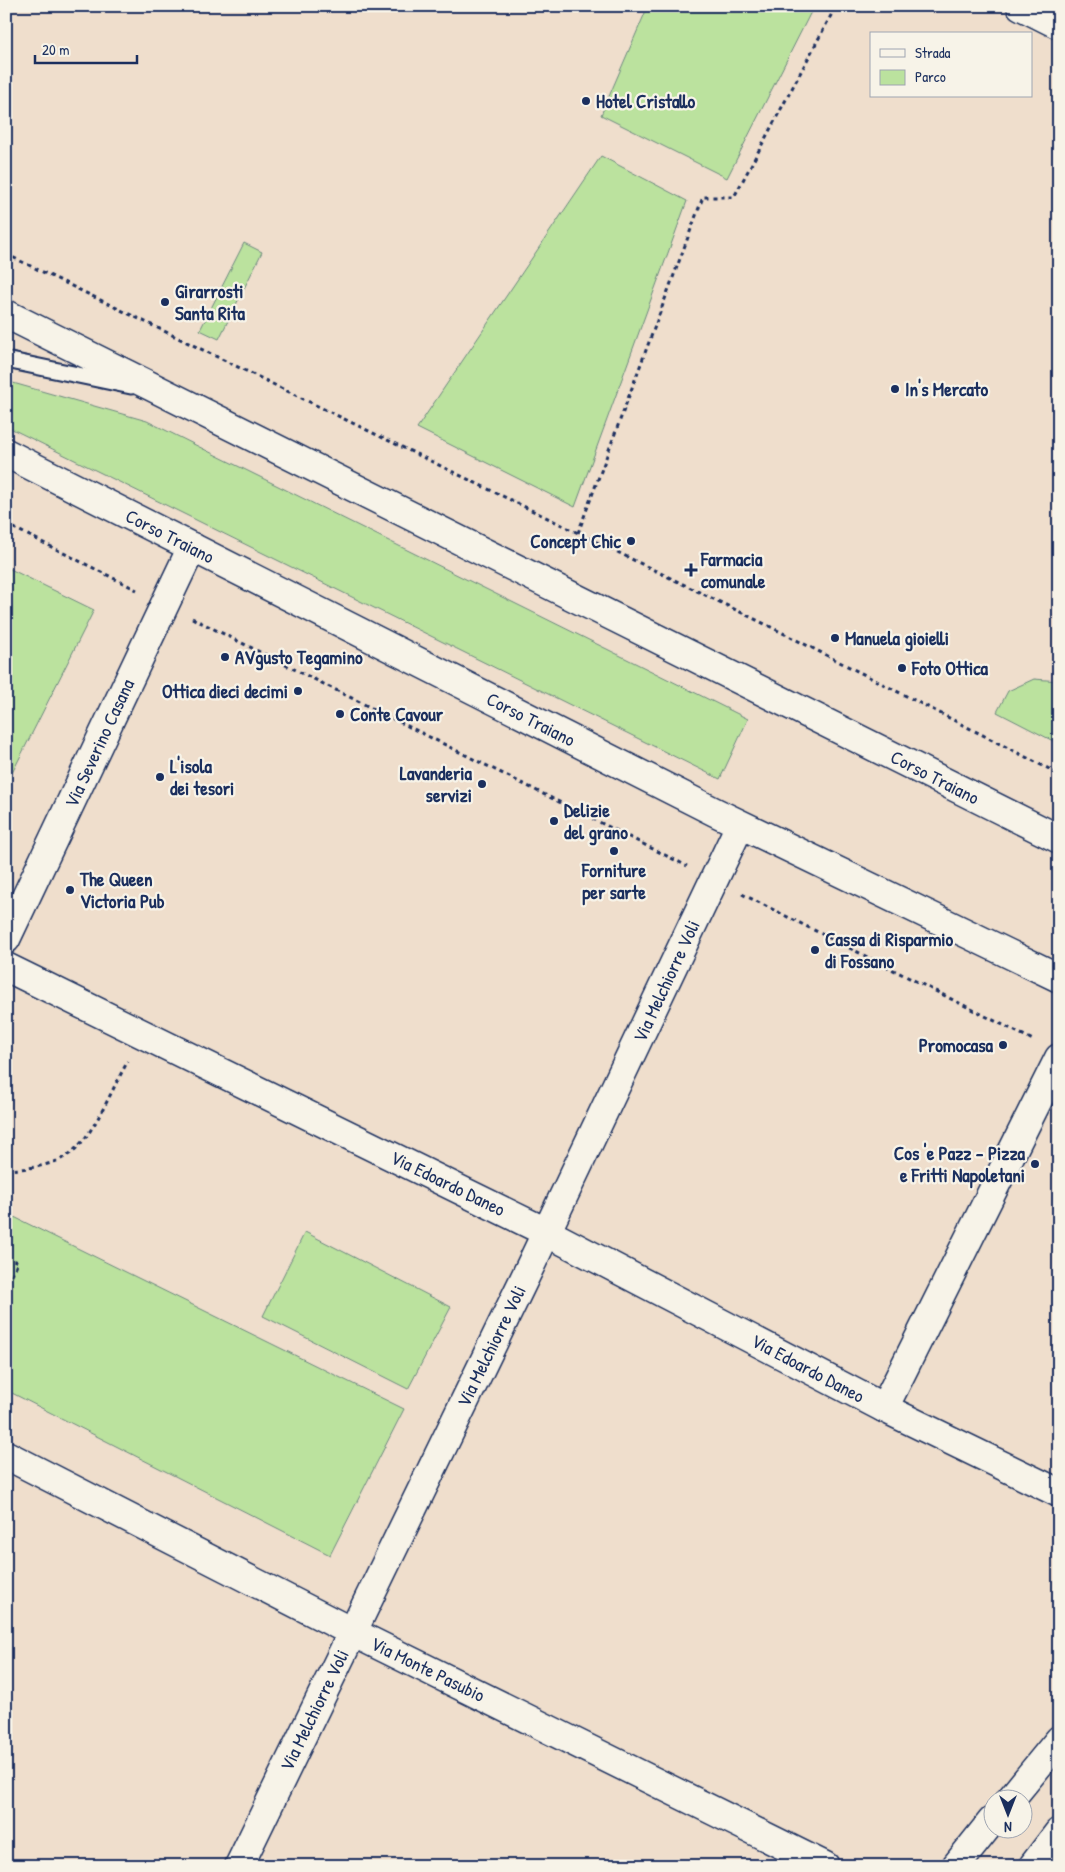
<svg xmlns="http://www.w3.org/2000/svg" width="1065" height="1872" viewBox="0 0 1065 1872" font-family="'Patrick Hand',sans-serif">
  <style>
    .green { fill: #bbe29e; stroke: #6b887e }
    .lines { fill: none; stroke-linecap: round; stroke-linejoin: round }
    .lane-casing { stroke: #1b2f5e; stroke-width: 19 }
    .street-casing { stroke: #1b2f5e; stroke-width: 31 }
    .secondary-casing { stroke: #1b2f5e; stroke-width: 31 }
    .path { stroke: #1b2f5e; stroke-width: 3; stroke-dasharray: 4 4; stroke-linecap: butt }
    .lane { stroke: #f7f3e8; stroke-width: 15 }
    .street { stroke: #f7f3e8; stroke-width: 28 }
    .secondary { stroke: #f7f3e8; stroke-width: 28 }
    .poi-dot { fill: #1b2f5e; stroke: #f7f3e8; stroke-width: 2 }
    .labels { text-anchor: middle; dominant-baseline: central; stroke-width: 4.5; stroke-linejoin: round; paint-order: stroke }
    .poi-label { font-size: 19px; font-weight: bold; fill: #1b2f5e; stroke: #f7f3e8; text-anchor: start }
    .street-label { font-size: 19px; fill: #1b2f5e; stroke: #f7f3e8 }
  </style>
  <rect width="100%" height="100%" fill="#efdecc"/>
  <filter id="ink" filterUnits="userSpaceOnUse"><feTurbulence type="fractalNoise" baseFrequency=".02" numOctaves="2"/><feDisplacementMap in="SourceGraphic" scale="10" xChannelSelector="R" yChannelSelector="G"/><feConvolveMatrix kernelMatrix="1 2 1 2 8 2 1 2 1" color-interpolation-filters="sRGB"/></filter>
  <g filter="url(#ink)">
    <!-- green -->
    <g class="green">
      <polygon points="648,6 814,6 727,178 601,115"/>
      <polygon points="601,156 687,201 575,507 417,428"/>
      <polygon points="244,243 262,252 219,339 200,330"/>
      <polygon points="6,381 147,421 748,719 720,779 6,426"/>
      <polygon points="6,567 94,610 6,785"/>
      <polygon points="1034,679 1059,681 1059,744 997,712 1008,691"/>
      <polygon points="6,1213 404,1409 330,1555 6,1390"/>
      <polygon points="305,1232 451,1307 408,1389 263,1316"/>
    </g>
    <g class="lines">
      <defs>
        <polyline id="lane" points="6,360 131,386"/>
        <g id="street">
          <polyline points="1021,6 1059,25"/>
          <polyline points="6,939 192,547"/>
          <polyline points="6,967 546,1232 884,1408 1059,1493"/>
          <polyline points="884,1408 1059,1058"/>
          <polyline points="6,1455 352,1632 825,1866"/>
          <polyline points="1010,1800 1059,1740"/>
          <polyline points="239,1866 527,1273 740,825"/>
          <polyline points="956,1866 992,1821"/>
        </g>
        <g id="secondary">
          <polyline points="6,314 1059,839"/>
          <polyline points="6,453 715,812 1059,978"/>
          <polyline points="1033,1866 1059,1832"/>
        </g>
      </defs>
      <!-- lane casing -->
      <use href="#lane" class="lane-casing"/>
      <!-- street casing -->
      <use href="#street" class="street-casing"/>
      <!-- secondary casing -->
      <use href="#secondary" class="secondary-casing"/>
      <!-- path -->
      <g class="path">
        <polyline points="6,254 771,627 1059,774"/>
        <polyline points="6,524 137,590"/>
        <polyline points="578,533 703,197 734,197 836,6"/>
        <polyline points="192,618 687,866"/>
        <polyline points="742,894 1033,1040"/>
        <path d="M6,1170C27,1169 55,1166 72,1152C96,1132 112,1088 128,1061"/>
        <polyline points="6,1257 18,1262 6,1287"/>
      </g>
      <!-- lane -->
      <use href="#lane" class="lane"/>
      <!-- street -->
      <use href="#street" class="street"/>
      <!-- secondary -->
      <use href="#secondary" class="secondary"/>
    </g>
  </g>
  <!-- markers -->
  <g class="poi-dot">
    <circle cx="586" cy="101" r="5"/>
    <circle cx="165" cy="302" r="5"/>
    <circle cx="895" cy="389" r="5"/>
    <circle cx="631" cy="541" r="5"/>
    <path d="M688.5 562.5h5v5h5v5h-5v5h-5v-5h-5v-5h5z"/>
    <circle cx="835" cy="638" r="5"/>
    <circle cx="225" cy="657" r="5"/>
    <circle cx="902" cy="668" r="5"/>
    <circle cx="298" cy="691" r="5"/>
    <circle cx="340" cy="714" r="5"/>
    <circle cx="160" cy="777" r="5"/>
    <circle cx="482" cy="784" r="5"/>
    <circle cx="554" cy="821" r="5"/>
    <circle cx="614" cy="851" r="5"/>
    <circle cx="70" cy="890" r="5"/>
    <circle cx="815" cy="950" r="5"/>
    <circle cx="1003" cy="1045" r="5"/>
    <circle cx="1035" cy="1164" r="5"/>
  </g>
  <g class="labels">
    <!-- poi labels -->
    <g class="poi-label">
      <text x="596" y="101">Hotel Cristallo</text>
      <text x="175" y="291">Girarrosti<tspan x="175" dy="22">Santa Rita</tspan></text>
      <text x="905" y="389">In's Mercato</text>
      <text x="621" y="541" text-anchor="end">Concept Chic</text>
      <text x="701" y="559">Farmacia<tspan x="701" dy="22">comunale</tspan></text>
      <text x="845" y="638">Manuela gioielli</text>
      <text x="235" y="657">AVgusto Tegamino</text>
      <text x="912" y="668">Foto Ottica</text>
      <text x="288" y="691" text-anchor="end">Ottica dieci decimi</text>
      <text x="350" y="714">Conte Cavour</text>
      <text x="170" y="766">L'isola<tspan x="170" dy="22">dei tesori</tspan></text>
      <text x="472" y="773" text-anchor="end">Lavanderia<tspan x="472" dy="22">servizi</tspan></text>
      <text x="564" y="810">Delizie<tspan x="564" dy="22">del grano</tspan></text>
      <text x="614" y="870" text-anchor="middle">Forniture<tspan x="614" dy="22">per sarte</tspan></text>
      <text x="80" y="879">The Queen<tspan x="80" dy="22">Victoria Pub</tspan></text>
      <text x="825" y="939">Cassa di Risparmio<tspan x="825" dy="22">di Fossano</tspan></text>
      <text x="993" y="1045" text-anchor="end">Promocasa</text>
      <text x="1025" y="1153" text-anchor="end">Cos 'e Pazz - Pizza<tspan x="1025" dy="22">e Fritti Napoletani</tspan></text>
    </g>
    <!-- street labels -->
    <g class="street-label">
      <text transform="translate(170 536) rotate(27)">Corso Traiano</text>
      <text transform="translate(531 719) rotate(27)">Corso Traiano</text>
      <text transform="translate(99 743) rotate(-65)">Via Severino Casana</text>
      <text transform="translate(935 777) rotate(27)">Corso Traiano</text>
      <text transform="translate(666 981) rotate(-65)">Via Melchiorre Voli</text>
      <text transform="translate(448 1183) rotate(26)">Via Edoardo Daneo</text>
      <text transform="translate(491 1346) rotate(-64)">Via Melchiorre Voli</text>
      <text transform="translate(808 1368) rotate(28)">Via Edoardo Daneo</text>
      <text transform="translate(428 1669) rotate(26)">Via Monte Pasubio</text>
      <text transform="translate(314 1710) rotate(-64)">Via Melchiorre Voli</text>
    </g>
  </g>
  <!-- margin -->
  <rect width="1065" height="1872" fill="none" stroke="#f7f3e8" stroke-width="25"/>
  <rect x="12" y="12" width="1040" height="1847" fill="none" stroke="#1b2f5e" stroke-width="2" filter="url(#ink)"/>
  <!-- legend -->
  <rect x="870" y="32" width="162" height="65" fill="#f7f3e8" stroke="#9fa5b1"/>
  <rect x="880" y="49" width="25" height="8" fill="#f7f3e8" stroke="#9fa5b1"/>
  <text x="915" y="58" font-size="15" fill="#1b2f5e">Strada</text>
  <rect x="880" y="70" width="25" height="15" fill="#bbe29e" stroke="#9fa5b1"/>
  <text x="915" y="82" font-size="15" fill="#1b2f5e">Parco</text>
  <!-- north arrow -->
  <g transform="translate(1008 1814) rotate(180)"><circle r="24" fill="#f7f3e8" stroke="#9fa5b1"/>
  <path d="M0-4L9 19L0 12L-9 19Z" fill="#1b2f5e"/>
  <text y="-8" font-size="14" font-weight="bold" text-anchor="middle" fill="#1b2f5e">N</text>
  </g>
  <!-- scale -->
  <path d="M35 55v8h102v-8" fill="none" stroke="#1b2f5e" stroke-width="2.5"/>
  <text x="42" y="55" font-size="15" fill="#1b2f5e" stroke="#f7f3e8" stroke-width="4" paint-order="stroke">20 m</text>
</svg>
